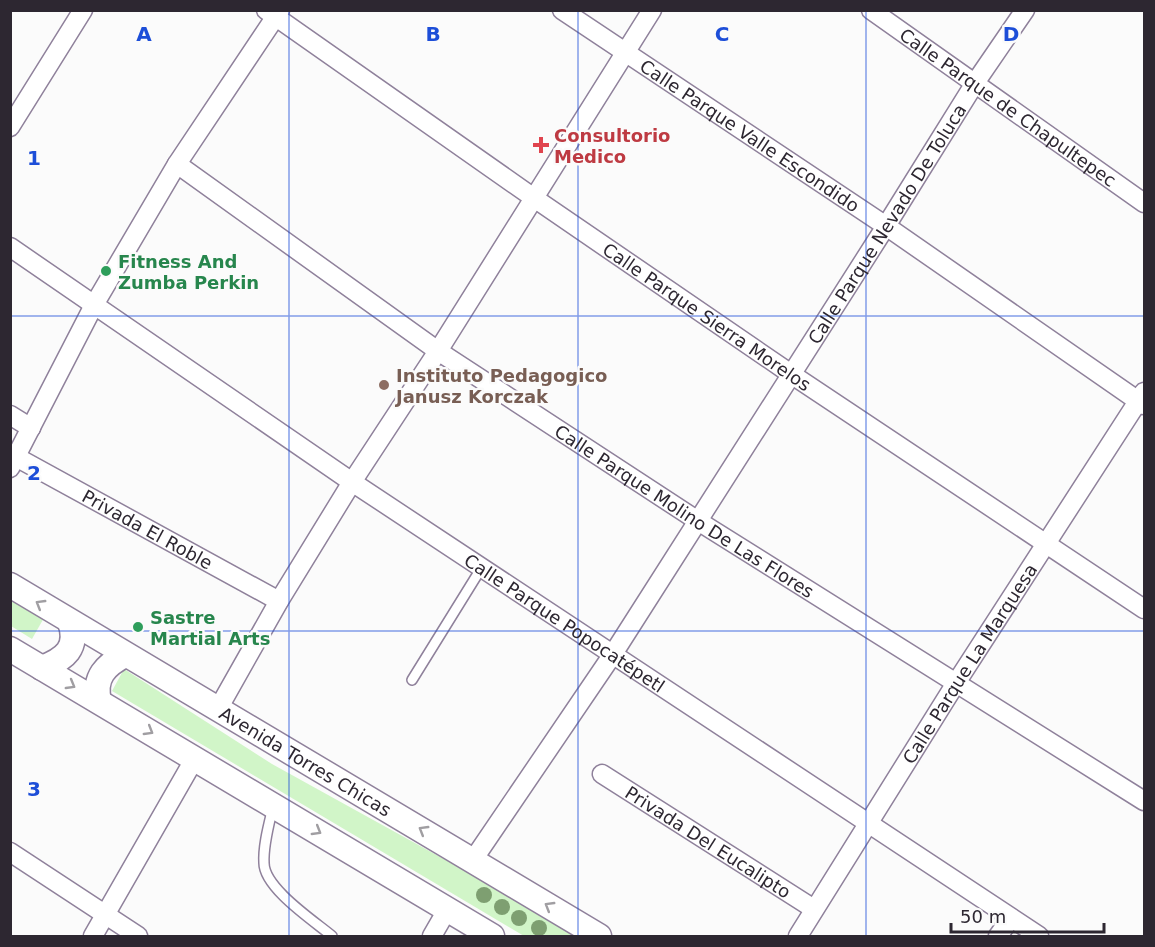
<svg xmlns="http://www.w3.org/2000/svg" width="1155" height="947" viewBox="0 0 1155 947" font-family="'DejaVu Sans',sans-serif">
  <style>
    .green { fill: #d1f5c8 }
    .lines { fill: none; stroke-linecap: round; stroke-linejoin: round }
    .lane-casing { stroke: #8f819b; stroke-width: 12 }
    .street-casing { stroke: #8f819b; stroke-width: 21 }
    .secondary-casing { stroke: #8f819b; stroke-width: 27 }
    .lane { stroke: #fff; stroke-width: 9 }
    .street { stroke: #fff; stroke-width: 18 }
    .secondary { stroke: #fff; stroke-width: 24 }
    .tree { fill: #7e9f71 }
    .oneway { stroke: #a09ea2 }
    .grid { fill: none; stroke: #1d4ed8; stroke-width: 1.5; stroke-opacity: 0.55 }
    .health-dot { fill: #e0444e; stroke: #fbfbfb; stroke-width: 2 }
    .leisure-dot { fill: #2e9e5b; stroke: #fbfbfb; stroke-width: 2 }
    .education-dot { fill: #8d6e63; stroke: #fbfbfb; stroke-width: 2 }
    .labels { text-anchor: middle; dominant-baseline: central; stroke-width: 5; stroke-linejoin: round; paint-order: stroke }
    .street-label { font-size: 18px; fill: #2d2731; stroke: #fbfbfb }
    .health-label { font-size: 18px; font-weight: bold; fill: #be3a42; stroke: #fbfbfb; text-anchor: start }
    .leisure-label { font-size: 18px; font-weight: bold; fill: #27864d; stroke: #fbfbfb; text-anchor: start }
    .education-label { font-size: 18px; font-weight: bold; fill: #785e54; stroke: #fbfbfb; text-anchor: start }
    .grid-label { font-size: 20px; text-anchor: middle; font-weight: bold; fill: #1d4ed8; stroke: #fbfbfb; stroke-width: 5; stroke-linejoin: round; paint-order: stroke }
  </style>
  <rect width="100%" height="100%" fill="#fbfbfb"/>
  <!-- green -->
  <g class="green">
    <polygon points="11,596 45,616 32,639 11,626"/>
    <polygon points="124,669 272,764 489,884 578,936 524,936 112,691"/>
  </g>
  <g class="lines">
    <defs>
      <g id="lane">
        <polyline points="412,680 482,567"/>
        <path d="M273,807C269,824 263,845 264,863C264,888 314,921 332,936"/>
      </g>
      <g id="street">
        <path id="s1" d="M266,10L534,198L791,374L1144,609"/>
        <path id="s2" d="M562,10L886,226L1144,405"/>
        <path id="s3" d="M871,10L1144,203"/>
        <polyline points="10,127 83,10"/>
        <path id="s4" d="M177,164L438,351L698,521L1144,801"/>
        <path id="s5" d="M10,247L352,482L1039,936"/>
        <polyline points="10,415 31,428"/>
        <path id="s6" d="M16,457L279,601"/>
        <polyline points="10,468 94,305 177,164 280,10"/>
        <polyline points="218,709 279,601 352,482 438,351 652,10"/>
        <path id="s7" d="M602,774L814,909"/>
        <polyline points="10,852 138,936"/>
        <path id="s8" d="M473,860L613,654L886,226L975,83L1025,10"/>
        <polyline points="93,936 195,758"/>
        <polyline points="432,936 447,910"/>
        <path id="s9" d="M798,936L956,683L1144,392"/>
        <polyline points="998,936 1011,918"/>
      </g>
      <g id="secondary">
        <path id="s10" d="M10,585L599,936"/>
        <polyline points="10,649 492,936"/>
        <path d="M42,668C65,659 79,648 70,622"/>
        <path d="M99,701C93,677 106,665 125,655"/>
      </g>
    </defs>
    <!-- lane casing -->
    <use href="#lane" class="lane-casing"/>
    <!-- street casing -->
    <use href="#street" class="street-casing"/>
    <!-- secondary casing -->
    <use href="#secondary" class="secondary-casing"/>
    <!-- lane -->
    <use href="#lane" class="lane"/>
    <!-- street -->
    <use href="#street" class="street"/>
    <!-- secondary -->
    <use href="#secondary" class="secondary"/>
  </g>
  <!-- trees -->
  <g class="tree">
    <circle cx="484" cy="895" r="8"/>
    <circle cx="502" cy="907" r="8"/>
    <circle cx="519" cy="918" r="8"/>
    <circle cx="539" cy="928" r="8"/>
  </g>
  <!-- one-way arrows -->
  <defs><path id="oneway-chevron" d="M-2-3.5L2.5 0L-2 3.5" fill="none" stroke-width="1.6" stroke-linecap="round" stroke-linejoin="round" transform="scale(1.5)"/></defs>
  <g class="oneway">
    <use href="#oneway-chevron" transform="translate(40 604) rotate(-149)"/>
    <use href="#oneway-chevron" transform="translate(71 685) rotate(30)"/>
    <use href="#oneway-chevron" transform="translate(149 731) rotate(31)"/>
    <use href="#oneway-chevron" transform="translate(423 830) rotate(-149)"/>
    <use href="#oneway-chevron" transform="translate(317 831) rotate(31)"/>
    <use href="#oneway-chevron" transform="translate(549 906) rotate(-149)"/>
  </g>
  <!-- grid -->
  <path class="grid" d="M289,10V936M578,10V936M866,10V936M10,316H1144M10,631H1144"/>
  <!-- markers -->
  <path class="health-dot" d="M538 136h6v6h6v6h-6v6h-6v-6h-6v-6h6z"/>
  <g class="leisure-dot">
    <circle cx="106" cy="271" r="6"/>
    <circle cx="138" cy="627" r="6"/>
  </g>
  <circle class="education-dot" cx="384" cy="385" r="6"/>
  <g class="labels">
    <!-- street labels -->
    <g class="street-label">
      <text stroke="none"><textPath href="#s3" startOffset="168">Calle Parque de Chapultepec</textPath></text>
      <text stroke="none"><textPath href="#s2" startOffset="226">Calle Parque Valle Escondido</textPath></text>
      <text stroke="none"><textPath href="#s8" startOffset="759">Calle Parque Nevado De Toluca</textPath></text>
      <text stroke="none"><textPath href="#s1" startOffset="537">Calle Parque Sierra Morelos</textPath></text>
      <text stroke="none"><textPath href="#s4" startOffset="615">Calle Parque Molino De Las Flores</textPath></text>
      <text stroke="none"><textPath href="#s6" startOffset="150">Privada El Roble</textPath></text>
      <text stroke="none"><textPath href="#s5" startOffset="670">Calle Parque Popocatépetl</textPath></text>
      <text stroke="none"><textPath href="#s9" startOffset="322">Calle Parque La Marquesa</textPath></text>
      <text stroke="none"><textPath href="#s10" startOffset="344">Avenida Torres Chicas</textPath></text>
      <text stroke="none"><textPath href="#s7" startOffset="126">Privada Del Eucalipto</textPath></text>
    </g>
    <!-- health labels -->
    <g class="health-label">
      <text x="554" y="135">Consultorio<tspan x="554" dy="21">Medico</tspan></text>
    </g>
    <!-- leisure labels -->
    <g class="leisure-label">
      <text x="118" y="261">Fitness And<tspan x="118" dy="21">Zumba Perkin</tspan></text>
      <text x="150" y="617">Sastre<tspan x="150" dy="21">Martial Arts</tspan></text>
    </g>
    <!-- education labels -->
    <g class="education-label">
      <text x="396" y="375">Instituto Pedagogico<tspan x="396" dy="21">Janusz Korczak</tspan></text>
    </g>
  </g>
  <g class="grid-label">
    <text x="144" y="41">A</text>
    <text x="433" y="41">B</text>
    <text x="722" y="41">C</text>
    <text x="1011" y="41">D</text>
    <text x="34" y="165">1</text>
    <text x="34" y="480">2</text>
    <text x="34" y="796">3</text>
  </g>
  <!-- border -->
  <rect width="1155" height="947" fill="none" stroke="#2d2731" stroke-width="24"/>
  <!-- scale -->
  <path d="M951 923v9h153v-9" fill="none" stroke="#2d2731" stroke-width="3"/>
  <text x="960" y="923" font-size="18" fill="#2d2731" stroke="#fbfbfb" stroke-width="4.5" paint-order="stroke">50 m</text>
</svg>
